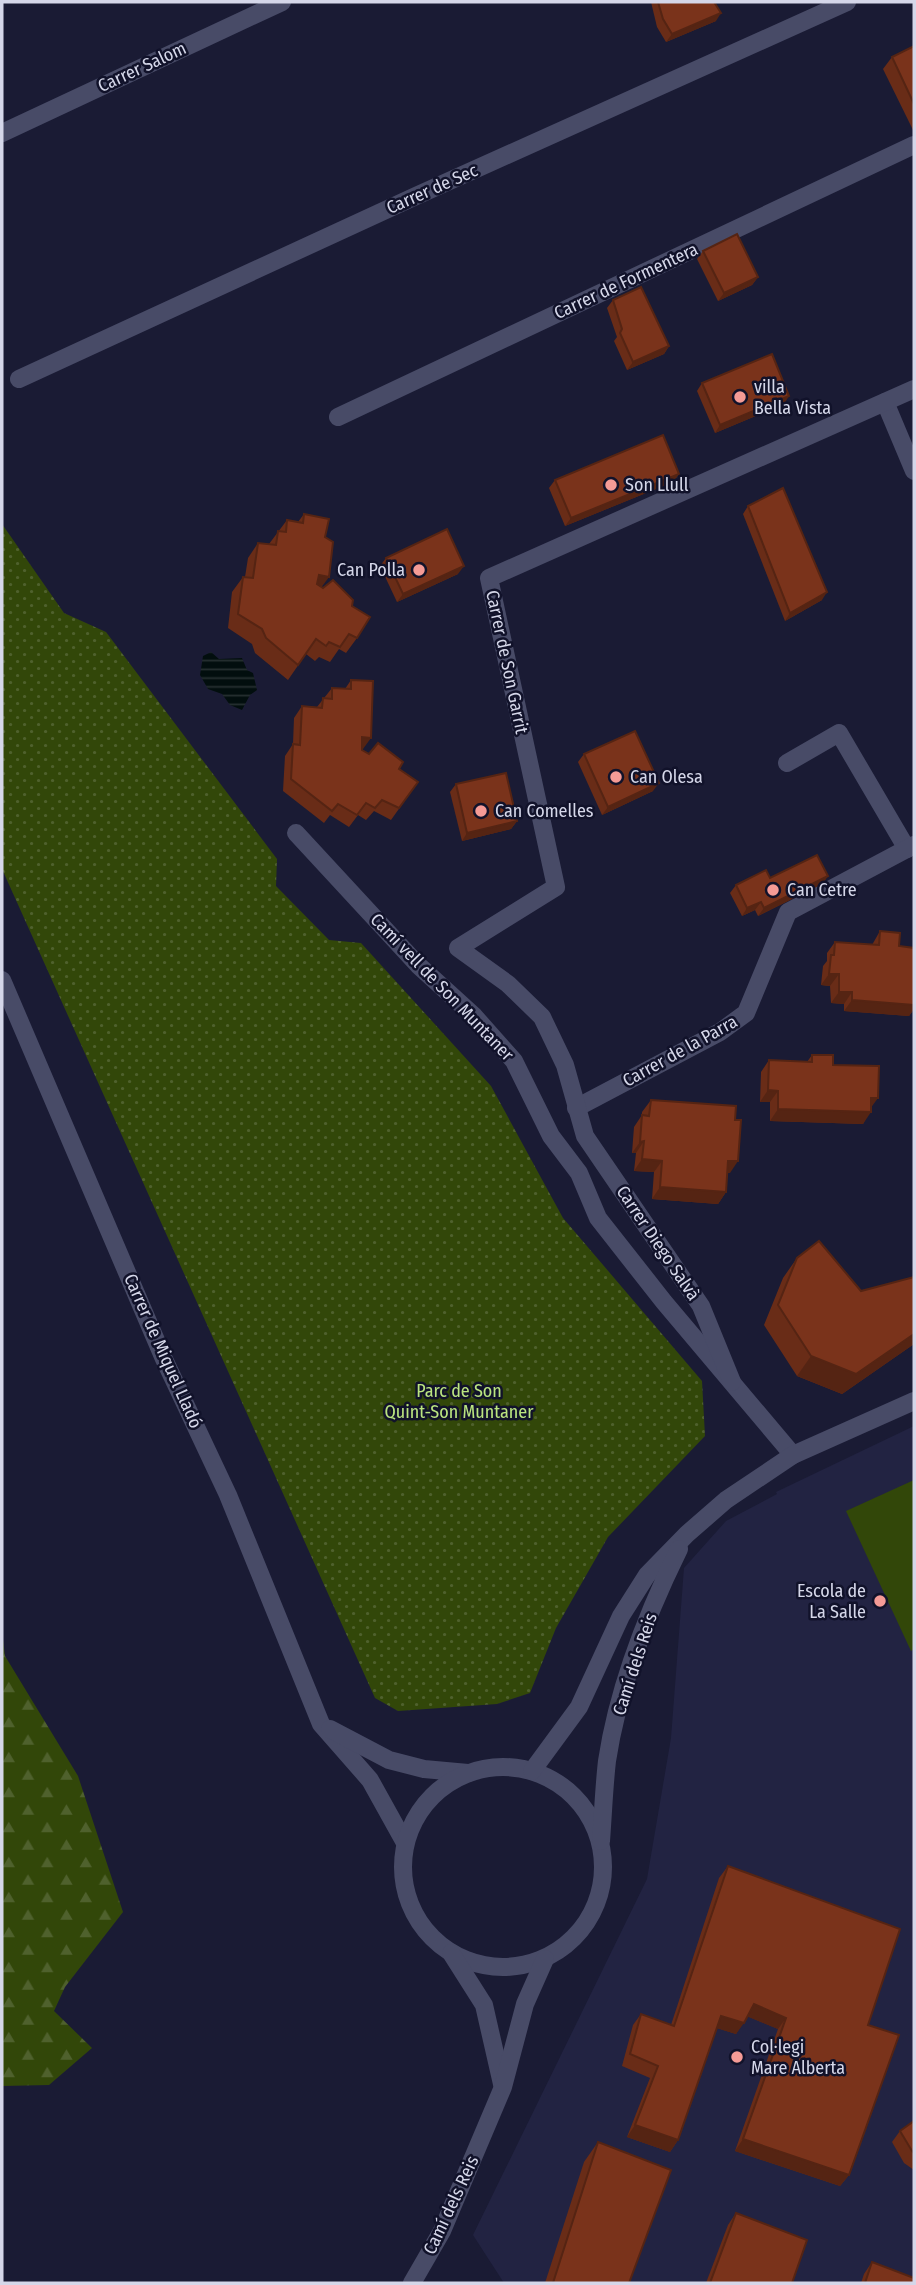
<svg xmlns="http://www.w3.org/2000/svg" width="916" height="2285" viewBox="0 0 916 2285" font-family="'Fira Sans Condensed',sans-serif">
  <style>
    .built { fill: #222342 }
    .grass { fill: url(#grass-dots) }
    .forest { fill: url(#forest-firs) }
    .pitch { fill: #324709 }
    .water { fill: url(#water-rules) }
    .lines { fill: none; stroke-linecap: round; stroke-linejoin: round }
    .minor { stroke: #484b67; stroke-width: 18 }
    .tertiary { stroke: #484b67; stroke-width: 18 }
    .wall { fill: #692c17 }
    .shaded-wall { fill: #552413 }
    .building { fill: #7a331b; stroke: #552413; stroke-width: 2 }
    .poi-dot { fill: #f59b96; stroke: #11122a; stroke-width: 2.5 }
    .labels { text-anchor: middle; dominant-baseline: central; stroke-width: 5; stroke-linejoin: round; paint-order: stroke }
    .street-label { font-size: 18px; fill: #d5d7e9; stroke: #11122a }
    .poi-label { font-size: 18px; fill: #d5d7e9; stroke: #11122a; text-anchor: start }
    .park-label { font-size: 18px; fill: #bbe580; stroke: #11122a }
  </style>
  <defs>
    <pattern id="grass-dots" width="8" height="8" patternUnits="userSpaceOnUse" patternTransform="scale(1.75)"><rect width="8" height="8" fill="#324709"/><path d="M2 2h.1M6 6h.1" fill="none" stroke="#4f612d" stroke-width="1.8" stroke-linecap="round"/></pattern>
    <pattern id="forest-firs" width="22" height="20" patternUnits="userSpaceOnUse" patternTransform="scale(1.75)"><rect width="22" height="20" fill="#324709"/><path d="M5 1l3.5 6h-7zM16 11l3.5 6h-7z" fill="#4f612d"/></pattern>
    <pattern id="water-rules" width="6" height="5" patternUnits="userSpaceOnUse" patternTransform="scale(1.75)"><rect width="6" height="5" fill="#020e0e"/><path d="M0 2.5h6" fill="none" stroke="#263031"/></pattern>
  </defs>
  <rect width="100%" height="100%" fill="#1a1b34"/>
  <!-- built -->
  <polygon class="built" points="914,1426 914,2283 504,2283 473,2235 647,1879 671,1738 684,1568 726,1521 777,1494 776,1492"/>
  <!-- grass -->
  <polygon class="grass" points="2,524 64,613 106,632 277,859 276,886 329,940 361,943 491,1086 563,1218 702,1381 705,1436 608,1537 556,1628 530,1693 497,1704 398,1711 375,1698 2,869"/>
  <!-- forest -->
  <polygon class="forest" points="2,1632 5,1656 78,1776 123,1912 65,1987 54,2011 92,2048 49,2085 2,2086"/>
  <!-- pitch -->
  <polygon class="pitch" points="914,1480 914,1649 911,1651 846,1511"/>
  <!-- water -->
  <polygon class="water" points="211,652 219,659 242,658 247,670 253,673 257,690 250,695 242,710 230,705 222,694 208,689 200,675 203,656"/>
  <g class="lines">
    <!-- minor -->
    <g class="minor">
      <polyline points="2,133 282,2"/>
      <polyline points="19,379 416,196 847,2"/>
      <polyline points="885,402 914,471"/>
      <polyline points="338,417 914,145"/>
      <polyline points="787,763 839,733 907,849"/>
      <polyline points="296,833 418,965 474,1016 514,1061 551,1136 579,1173 598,1218 664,1302 793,1455"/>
      <polyline points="2,980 164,1359 228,1495 321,1724 370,1780 405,1843"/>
      <polyline points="576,1108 720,1032 746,1013 788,912 914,845"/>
      <polyline points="732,1382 701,1306 585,1136 565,1065 542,1017 508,984 458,948 556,887 489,578 914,389"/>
      <polyline points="330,1729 389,1760 424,1769 468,1773"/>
    </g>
    <!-- tertiary -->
    <g class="tertiary">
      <circle cx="503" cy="1867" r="100"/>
      <polyline points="532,1771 579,1707 621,1616 647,1575 687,1534 726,1500 793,1455 914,1401"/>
      <path d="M601,1841C603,1815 604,1787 607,1761C618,1688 646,1616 679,1549"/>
      <polyline points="451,1953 484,2005 502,2084"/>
      <polyline points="412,2283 442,2231 503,2087 525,2004 545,1959"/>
    </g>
  </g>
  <!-- wall -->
  <g class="wall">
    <polygon points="651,2 714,2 716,21 666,42 657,27"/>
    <polygon points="914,46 914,132 883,69 892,57"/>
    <polygon points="703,251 758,277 752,285 718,301 697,259"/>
    <polygon points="613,300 669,346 664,354 627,370 614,341 617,337 607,308"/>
    <polygon points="702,383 784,404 715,433 697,391"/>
    <polygon points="679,474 673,482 565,526 549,488 555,480"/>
    <polygon points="748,506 822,600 785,621 743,514"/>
    <polygon points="304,514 325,537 321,587 352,606 357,638 346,653 339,649 330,662 319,657 315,661 306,654 288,680 255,653 252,644 228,628 232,592 243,577 245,577 248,558 258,543 269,544 287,520 298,522"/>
    <polygon points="386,558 458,574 397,602 380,566"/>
    <polygon points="351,680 363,749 362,750 399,769 418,782 391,820 374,811 366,820 358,815 349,827 330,815 324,823 283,791 285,756 293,744 294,718 302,706 317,707 332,688 345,689"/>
    <polygon points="584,754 653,791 602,815 578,762"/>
    <polygon points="456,784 517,821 511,829 462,841 450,792"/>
    <polygon points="828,876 822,884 758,916 755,910 742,916 730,893 736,885 770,878"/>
    <polygon points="880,931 899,946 914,1009 909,1016 844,1011 844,1004 831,1003 830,986 821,985 823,966 827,961 827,953 835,942 872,945"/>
    <polygon points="812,1055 833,1065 871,1108 863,1124 770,1121 770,1102 760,1102 761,1072 769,1060 807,1062"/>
    <polygon points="651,1100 730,1173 727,1173 726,1192 718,1204 652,1199 654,1172 634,1171 636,1153 632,1153 634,1127 642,1115 642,1112"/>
    <polygon points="797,1258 861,1291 914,1277 914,1344 842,1394 797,1376 764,1325 783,1278"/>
    <polygon points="728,1866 868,2025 849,2175 840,2186 735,2151 778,2029 747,2016 736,2034 717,2028 678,2140 670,2152 627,2137 650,2078 622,2066 633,2025 641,2014 671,2025 719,1878"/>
    <polygon points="914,2121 914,2170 904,2163 892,2142 900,2131"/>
    <polygon points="598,2142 629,2283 545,2283 584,2162"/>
    <polygon points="736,2213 792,2283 706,2283 728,2225"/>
    <polygon points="872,2262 914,2283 861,2283 864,2274"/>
  </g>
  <!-- shaded-wall -->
  <g class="shaded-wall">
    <polygon points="721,13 716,21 666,42 672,34"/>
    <polygon points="758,277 752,285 718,301 724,293"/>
    <polygon points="669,346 664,354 627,370 633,362"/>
    <polygon points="789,396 784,404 715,433 720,425"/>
    <polygon points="679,474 673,482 565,526 571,518"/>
    <polygon points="464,566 458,574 397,602 403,594"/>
    <polygon points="319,575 329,577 318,592 308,590"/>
    <polygon points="827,592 822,600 785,621 790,613"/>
    <polygon points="362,737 371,738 363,749 354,749"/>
    <polygon points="659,783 653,791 602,815 608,807"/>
    <polygon points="517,821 511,829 462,841 467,833"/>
    <polygon points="828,876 822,884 758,916 764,908"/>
    <polygon points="761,902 755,910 742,916 747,908"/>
    <polygon points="829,974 839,974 830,986 821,985"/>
    <polygon points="839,992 852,992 844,1004 831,1003"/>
    <polygon points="852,1000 914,1001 914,1009 909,1016 844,1011"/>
    <polygon points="768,1090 778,1091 770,1102 760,1102"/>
    <polygon points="871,1098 878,1098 870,1109"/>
    <polygon points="778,1109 871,1112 863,1124 770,1121"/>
    <polygon points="644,1141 636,1153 632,1153 640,1142"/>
    <polygon points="642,1159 662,1161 654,1172 634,1171"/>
    <polygon points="728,1161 738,1161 730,1173 720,1172"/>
    <polygon points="660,1187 726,1192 718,1204 652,1199"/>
    <polygon points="914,1334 914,1344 842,1394 797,1376 811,1356"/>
    <polygon points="754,2004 786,2018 778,2029 746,2016"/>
    <polygon points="721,2016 744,2023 736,2034 713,2027"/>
    <polygon points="635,2125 678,2140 670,2152 627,2137"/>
    <polygon points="743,2139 849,2175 840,2186 735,2151"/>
  </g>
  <!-- building -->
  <g class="building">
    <polygon points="658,2 714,2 721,13 672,34 663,19"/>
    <polygon points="914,46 914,104 892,57"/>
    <polygon points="737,234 758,277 724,293 703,251"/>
    <polygon points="641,287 669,346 633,362 620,333 622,329 613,300"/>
    <polygon points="772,354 789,396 720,425 702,383"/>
    <polygon points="663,435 679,474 571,518 555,480"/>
    <polygon points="783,488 827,592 790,613 748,506"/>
    <polygon points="304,514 329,519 325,537 333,542 329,577 319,575 317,584 323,588 333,580 353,600 352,606 370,617 357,638 349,634 340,647 329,642 326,646 316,639 298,665 266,638 262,629 238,614 243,577 253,578 258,543 276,545 278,531 286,532 287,520 303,523"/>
    <polygon points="447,529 464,566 403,594 386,558"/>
    <polygon points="351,680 373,681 371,738 362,737 362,750 369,754 378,743 403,762 399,769 418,782 399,808 382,800 375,808 366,803 357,815 338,804 332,811 291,779 293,744 300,745 302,706 322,708 323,698 332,699 332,688 351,689"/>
    <polygon points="635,731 659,783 608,807 584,754"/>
    <polygon points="506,773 517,821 467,833 456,784"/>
    <polygon points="817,855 828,876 764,908 761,902 747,908 736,885 766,870 770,878"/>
    <polygon points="880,931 900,933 899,946 914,948 914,1005 852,1000 852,992 839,992 839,974 829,974 831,955 834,955 835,942 879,945"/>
    <polygon points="812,1055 833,1055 833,1065 879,1066 878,1098 871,1098 871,1112 778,1109 778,1091 768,1090 769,1060 812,1062"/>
    <polygon points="651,1100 736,1106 735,1120 741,1120 738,1161 728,1161 726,1192 660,1187 662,1161 642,1159 644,1141 640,1142 642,1115 649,1116"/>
    <polygon points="819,1241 861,1291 914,1277 914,1334 856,1374 811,1356 778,1305 797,1258"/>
    <polygon points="728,1866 900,1929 868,2025 899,2035 849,2175 743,2139 786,2018 754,2004 744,2023 721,2016 678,2140 635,2125 658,2066 630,2054 641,2014 674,2026"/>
    <polygon points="914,2121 914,2153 912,2151 900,2131"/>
    <polygon points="598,2142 671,2170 629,2283 553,2283"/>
    <polygon points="736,2213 807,2240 792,2283 710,2283"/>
    <polygon points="872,2262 914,2278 914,2283 865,2283"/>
  </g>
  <!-- markers -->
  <g class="poi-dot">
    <circle cx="740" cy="397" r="7"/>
    <circle cx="611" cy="485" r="7"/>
    <circle cx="419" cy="570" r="7"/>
    <circle cx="616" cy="777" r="7"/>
    <circle cx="481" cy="811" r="7"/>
    <circle cx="773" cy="890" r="7"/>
    <circle cx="880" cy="1601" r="7"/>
    <circle cx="737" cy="2057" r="7"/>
  </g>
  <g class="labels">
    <!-- street labels -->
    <g class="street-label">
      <text transform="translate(142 67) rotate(-25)">Carrer Salom</text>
      <text transform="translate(432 189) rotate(-24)">Carrer de Sec</text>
      <text transform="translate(626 281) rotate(-25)">Carrer de Formentera</text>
      <text transform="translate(507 662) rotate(78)">Carrer de Son Garrit</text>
      <text transform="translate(442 987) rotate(46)">Camí vell de Son Muntaner</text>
      <text transform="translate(680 1051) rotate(-29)">Carrer de la Parra</text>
      <text transform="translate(658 1243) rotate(56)">Carrer Diego Salvà</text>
      <text transform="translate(163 1351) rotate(66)">Carrer de Miquel Lladó</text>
      <text transform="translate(635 1664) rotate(-72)">Camí dels Reis</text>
      <text transform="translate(451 2205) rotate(-65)">Camí dels Reis</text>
    </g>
    <!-- poi labels -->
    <g class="poi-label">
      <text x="754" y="387">villa<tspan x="754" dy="21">Bella Vista</tspan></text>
      <text x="625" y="485">Son Llull</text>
      <text x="405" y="570" text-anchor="end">Can Polla</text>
      <text x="630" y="777">Can Olesa</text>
      <text x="495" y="811">Can Comelles</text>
      <text x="787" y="890">Can Cetre</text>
      <text x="866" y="1591" text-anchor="end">Escola de<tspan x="866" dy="21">La Salle</tspan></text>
      <text x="751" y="2047">Col·legi<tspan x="751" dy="21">Mare Alberta</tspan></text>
    </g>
    <!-- park labels -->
    <g class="park-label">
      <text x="459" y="1391">Parc de Son<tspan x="459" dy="21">Quint-Son Muntaner</tspan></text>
    </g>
  </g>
  <!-- border -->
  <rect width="916" height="2285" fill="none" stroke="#d5d7e9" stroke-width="7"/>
</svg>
